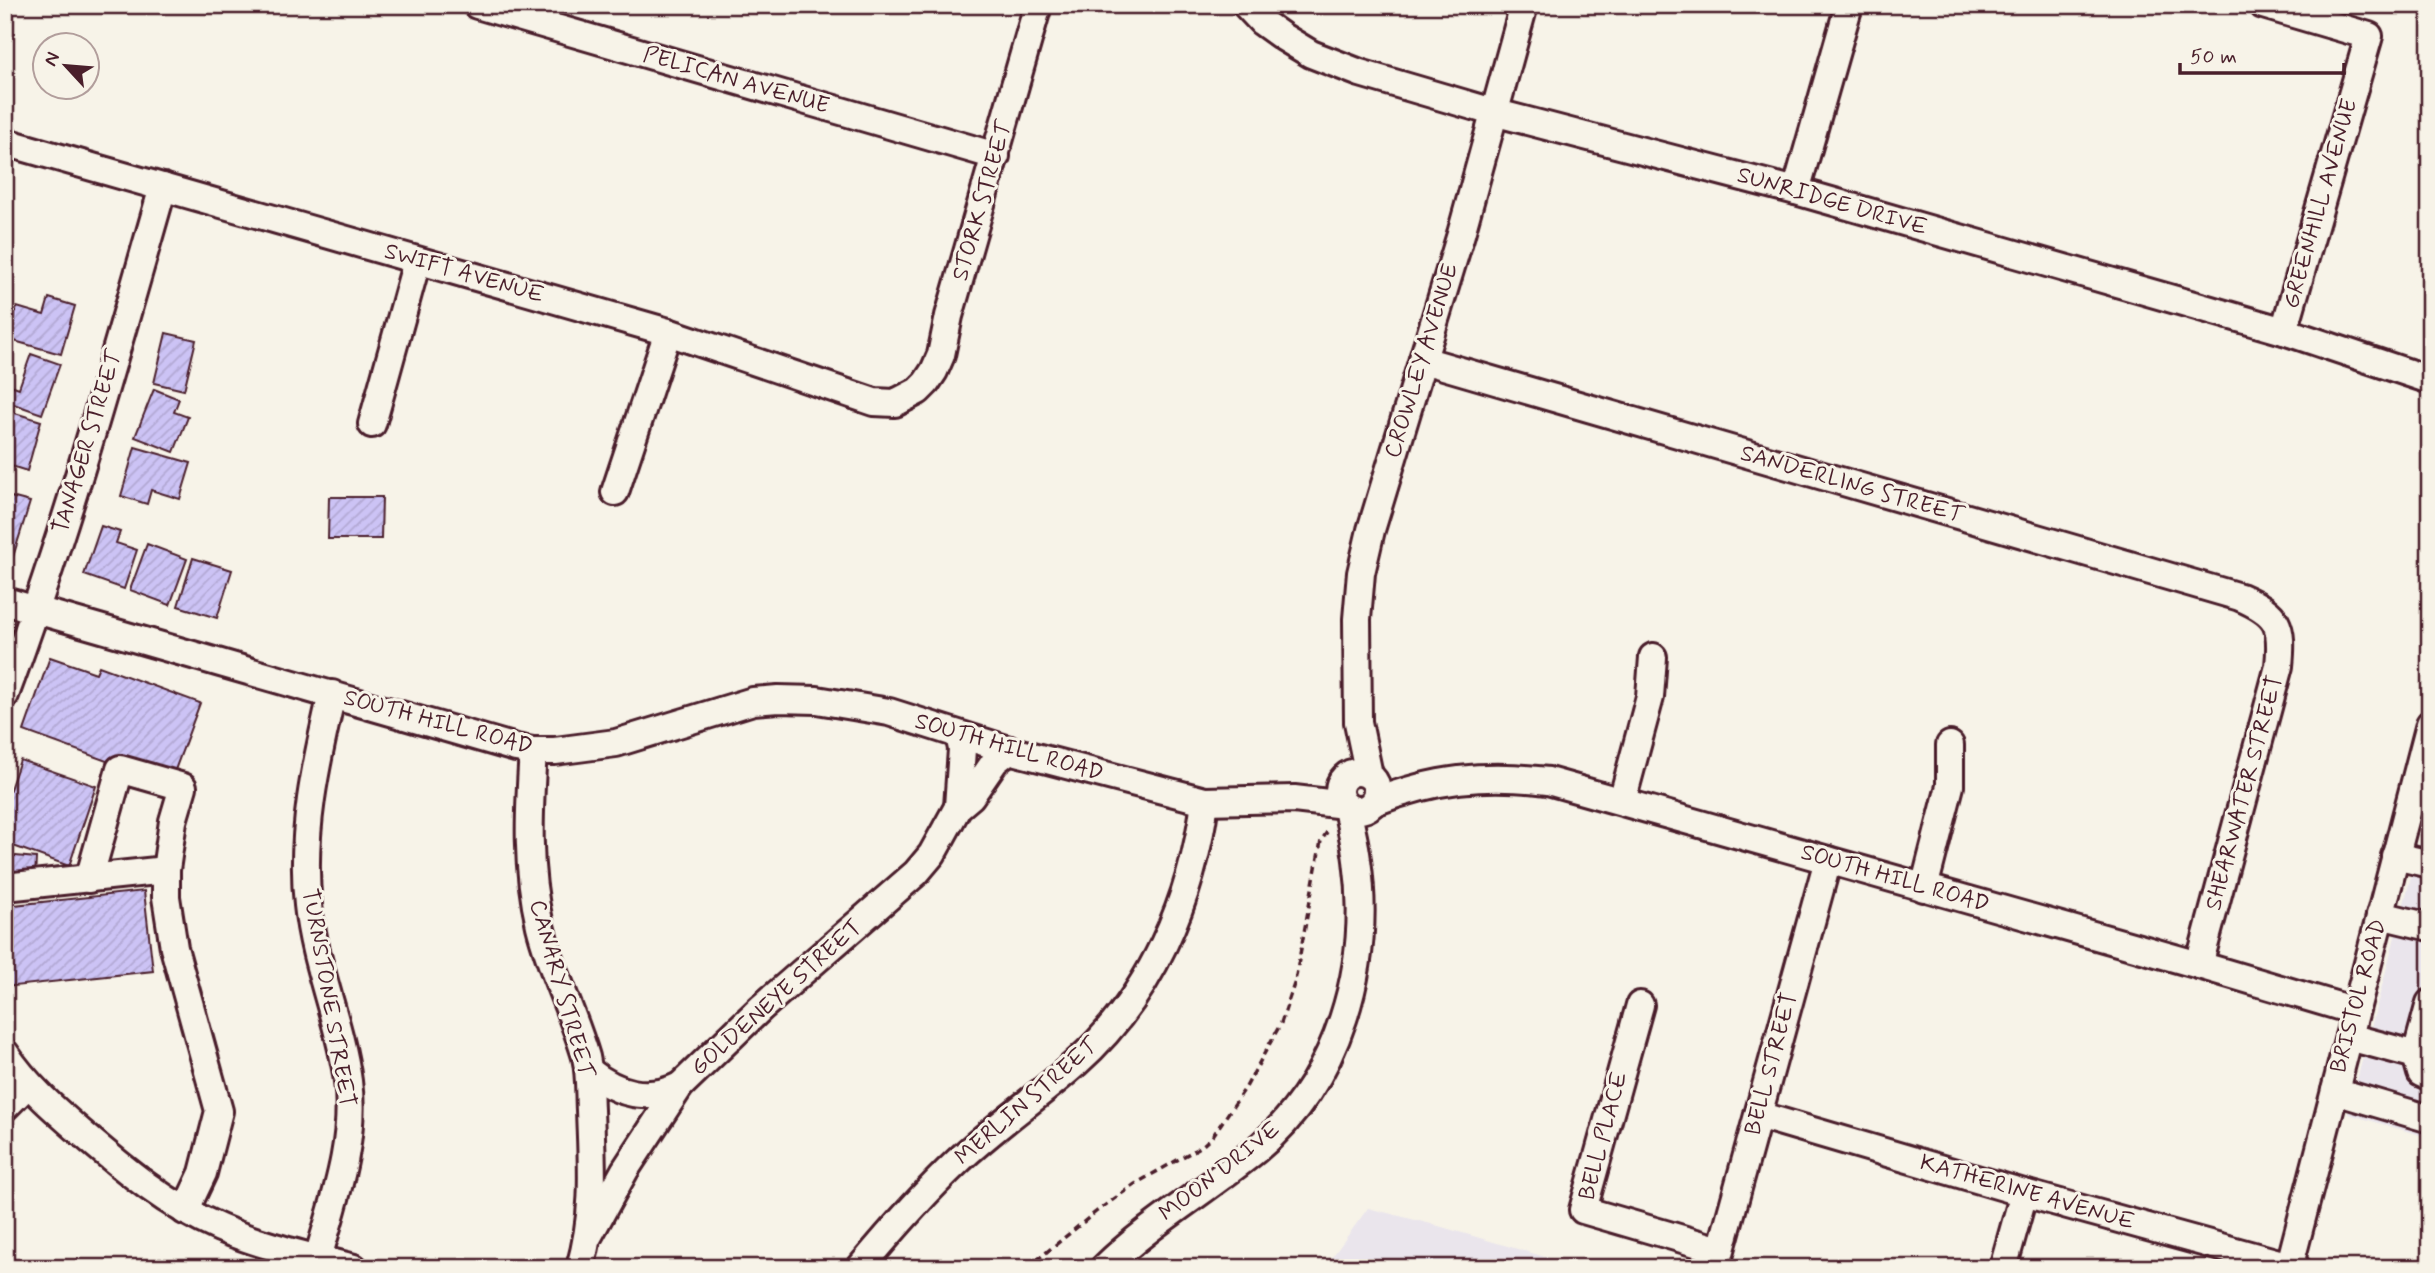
<svg xmlns="http://www.w3.org/2000/svg" width="2435" height="1273" viewBox="0 0 2435 1273" font-family="Mynerve,sans-serif">
  <style>
    .built { fill: #eae5ec }
    .building { fill: url(#building-hatch); stroke: #4a1f2b; stroke-width: 2 }
    .lines { fill: none; stroke-linecap: round; stroke-linejoin: round }
    .minor-casing { stroke: #4a1f2b; stroke-width: 32 }
    .path { stroke: #4a1f2b; stroke-width: 3.5; stroke-dasharray: 7 5; stroke-linecap: butt }
    .minor { stroke: #f7f3e8; stroke-width: 26 }
    .labels { text-anchor: middle; dominant-baseline: central; stroke-width: 6; stroke-linejoin: round; paint-order: stroke }
    .street-label { font-size: 23px; fill: #4a1f2b; stroke: #f7f3e8 }
  </style>
  <defs>
    <pattern id="building-hatch" width="6" height="6" patternUnits="userSpaceOnUse" patternTransform="scale(1.75)"><rect width="6" height="6" fill="#ccc3f5"/><path d="M-1 1l2-2M0 6l6-6M5 7l2-2" fill="none" stroke="#b1a7d2"/></pattern>
  </defs>
  <rect width="100%" height="100%" fill="#f7f3e8"/>
  <filter id="ink" filterUnits="userSpaceOnUse"><feTurbulence type="fractalNoise" baseFrequency=".0143" numOctaves="2"/><feDisplacementMap in="SourceGraphic" scale="14" xChannelSelector="R" yChannelSelector="G"/><feConvolveMatrix kernelMatrix="1 2 1 2 8 2 1 2 1" color-interpolation-filters="sRGB"/></filter>
  <g filter="url(#ink)">
    <!-- built -->
    <g class="built">
      <polygon points="2430,805 2430,1138 2348,1114"/>
      <polygon points="1368,1208 1435,1225 1583,1268 1324,1268"/>
    </g>
    <!-- building -->
    <g class="building">
      <polygon points="49,298 75,306 61,354 7,339 17,307 44,315"/>
      <polygon points="166,333 196,340 184,390 154,383"/>
      <polygon points="31,354 60,364 42,414 5,401 5,383 19,388"/>
      <polygon points="154,389 179,399 174,412 188,417 174,452 135,437"/>
      <polygon points="5,410 41,421 27,471 5,464"/>
      <polygon points="135,447 191,463 180,499 151,490 147,504 121,496"/>
      <polygon points="11,497 30,502 12,560 5,558 5,502 9,503"/>
      <polygon points="329,497 382,497 381,539 328,539"/>
      <polygon points="101,526 120,532 116,543 137,550 124,589 84,575"/>
      <polygon points="147,544 187,559 170,605 130,590"/>
      <polygon points="193,558 232,570 217,618 178,606"/>
      <polygon points="50,657 96,673 99,666 200,703 172,778 114,757 112,763 24,731"/>
      <polygon points="20,760 96,786 69,866 5,843 5,804"/>
      <polygon points="5,855 36,858 35,877 5,874"/>
      <polygon points="144,891 153,971 5,987 5,906"/>
    </g>
    <g class="lines">
      <defs>
        <g id="minor">
          <polyline points="477,5 996,156"/>
          <polyline points="1246,5 1262,22 1283,37 1311,54 1360,73 1493,112 1796,191 2284,331 2430,380"/>
          <polyline points="2263,5 2369,36 2284,331"/>
          <polyline points="5,142 668,332 874,402 895,403 918,391 926,383 934,371 941,355 949,316 1038,5"/>
          <polyline points="1796,191 1849,5"/>
          <path d="M1423,360L2240,597C2279,614 2283,625 2279,666L2199,965"/>
          <polyline points="372,424 417,261"/>
          <polyline points="615,492 668,332"/>
          <polyline points="5,601 516,748 533,751 555,751 616,743 753,701 778,699 817,700 889,712 1009,750 1205,801 1294,799 1345,805"/>
          <path d="M5,695C67,529 114,358 163,187"/>
          <path d="M533,751C529,812 526,866 540,926C551,971 573,1012 586,1057C590,1074 589,1091 590,1110C592,1168 596,1210 580,1268"/>
          <circle cx="1358" cy="791" r="19"/>
          <polyline points="1369,775 1358,722 1357,619 1361,573 1371,530 1461,234 1524,5"/>
          <polyline points="1622,801 1650,697 1653,657"/>
          <path d="M1374,802C1435,779 1483,773 1548,781L2199,965L2355,1011"/>
          <polyline points="958,807 962,749 959,735"/>
          <polyline points="2395,856 2430,864"/>
          <polyline points="89,879 120,769 183,787 173,821 166,870"/>
          <polyline points="5,887 166,870 166,897 174,948 219,1111 203,1173 185,1211"/>
          <polyline points="1924,888 1950,786 1950,745"/>
          <polyline points="2380,915 2430,927"/>
          <polyline points="1640,1005 1583,1210 1720,1250"/>
          <polyline points="2349,1037 2416,1055 2430,1003"/>
          <path d="M5,1053C26,1085 54,1109 83,1134C125,1170 168,1206 220,1228C262,1246 309,1256 354,1268"/>
          <polyline points="2416,1055 2421,1073 2430,1077"/>
          <path d="M589,1071C618,1094 647,1102 680,1086"/>
          <polyline points="2335,1091 2430,1119"/>
          <polyline points="5,1107 28,1084"/>
          <polyline points="1758,1115 2024,1193 2297,1268"/>
          <polyline points="588,1237 625,1170 680,1086 761,1008 916,873 932,854 958,807 971,796 995,761 1009,750"/>
          <path d="M318,1258C334,1201 356,1141 348,1081C340,1021 314,965 308,905C300,834 316,763 332,694"/>
          <path d="M860,1268C891,1231 922,1195 957,1162C995,1126 1038,1097 1076,1063C1151,997 1193,898 1205,801"/>
          <path d="M1104,1268C1150,1223 1206,1191 1256,1150C1339,1081 1372,965 1357,860C1355,842 1350,825 1347,807"/>
          <polyline points="1716,1268 1828,860"/>
          <polyline points="2003,1268 2024,1193"/>
          <polyline points="2289,1268 2430,724"/>
        </g>
      </defs>
      <!-- minor casing -->
      <use href="#minor" class="minor-casing"/>
      <!-- path -->
      <polyline class="path" points="1027,1268 1097,1211 1135,1184 1202,1146 1212,1137 1246,1087 1281,1023 1295,981 1321,841 1327,832"/>
      <!-- minor -->
      <use href="#minor" class="minor"/>
    </g>
  </g>
  <g class="labels">
    <!-- street labels -->
    <g class="street-label">
      <text transform="translate(736 81) rotate(16)">PELICAN AVENUE</text>
      <text transform="translate(983 201) rotate(-74)">STORK STREET</text>
      <text transform="translate(1832 202) rotate(16)">SUNRIDGE DRIVE</text>
      <text transform="translate(2321 204) rotate(-74)">GREENHILL AVENUE</text>
      <text transform="translate(464 274) rotate(16)">SWIFT AVENUE</text>
      <text transform="translate(1422 361) rotate(-73)">CROWLEY AVENUE</text>
      <text transform="translate(88 442) rotate(-73)">TANAGER STREET</text>
      <text transform="translate(1852 485) rotate(16)">SANDERLING STREET</text>
      <text transform="translate(438 723) rotate(15)">SOUTH HILL ROAD</text>
      <text transform="translate(1009 748) rotate(16)">SOUTH HILL ROAD</text>
      <text transform="translate(2245 793) rotate(-75)">SHEARWATER STREET</text>
      <text transform="translate(1895 879) rotate(16)">SOUTH HILL ROAD</text>
      <text transform="translate(561 989) rotate(74)">CANARY STREET</text>
      <text transform="translate(2359 996) rotate(-75)">BRISTOL ROAD</text>
      <text transform="translate(328 998) rotate(80)">TURNSTONE STREET</text>
      <text transform="translate(777 998) rotate(-42)">GOLDENEYE STREET</text>
      <text transform="translate(1772 1064) rotate(-75)">BELL STREET</text>
      <text transform="translate(1027 1102) rotate(-41)">MERLIN STREET</text>
      <text transform="translate(1604 1136) rotate(-75)">BELL PLACE</text>
      <text transform="translate(1220 1172) rotate(-38)">MOON DRIVE</text>
      <text transform="translate(2027 1193) rotate(16)">KATHERINE AVENUE</text>
    </g>
  </g>
  <!-- margin -->
  <rect width="2435" height="1273" fill="none" stroke="#f7f3e8" stroke-width="28"/>
  <rect x="14" y="14" width="2407" height="1245" fill="none" stroke="#4a1f2b" stroke-width="2.5" filter="url(#ink)"/>
  <!-- north arrow -->
  <g transform="translate(66 66) rotate(296)"><circle r="33" fill="#f7f3e8" stroke="#b29e9c" stroke-width="2"/>
  <path d="M0-5L12 26L0 18L-12 26Z" fill="#4a1f2b"/>
  <text y="-10" font-size="19" font-weight="bold" text-anchor="middle" fill="#4a1f2b">N</text>
  </g>
  <!-- scale -->
  <path d="M2180 63v10h164v-10" fill="none" stroke="#4a1f2b" stroke-width="3.5"/>
  <text x="2190" y="63" font-size="21" fill="#4a1f2b" stroke="#f7f3e8" stroke-width="5" paint-order="stroke">50 m</text>
</svg>
